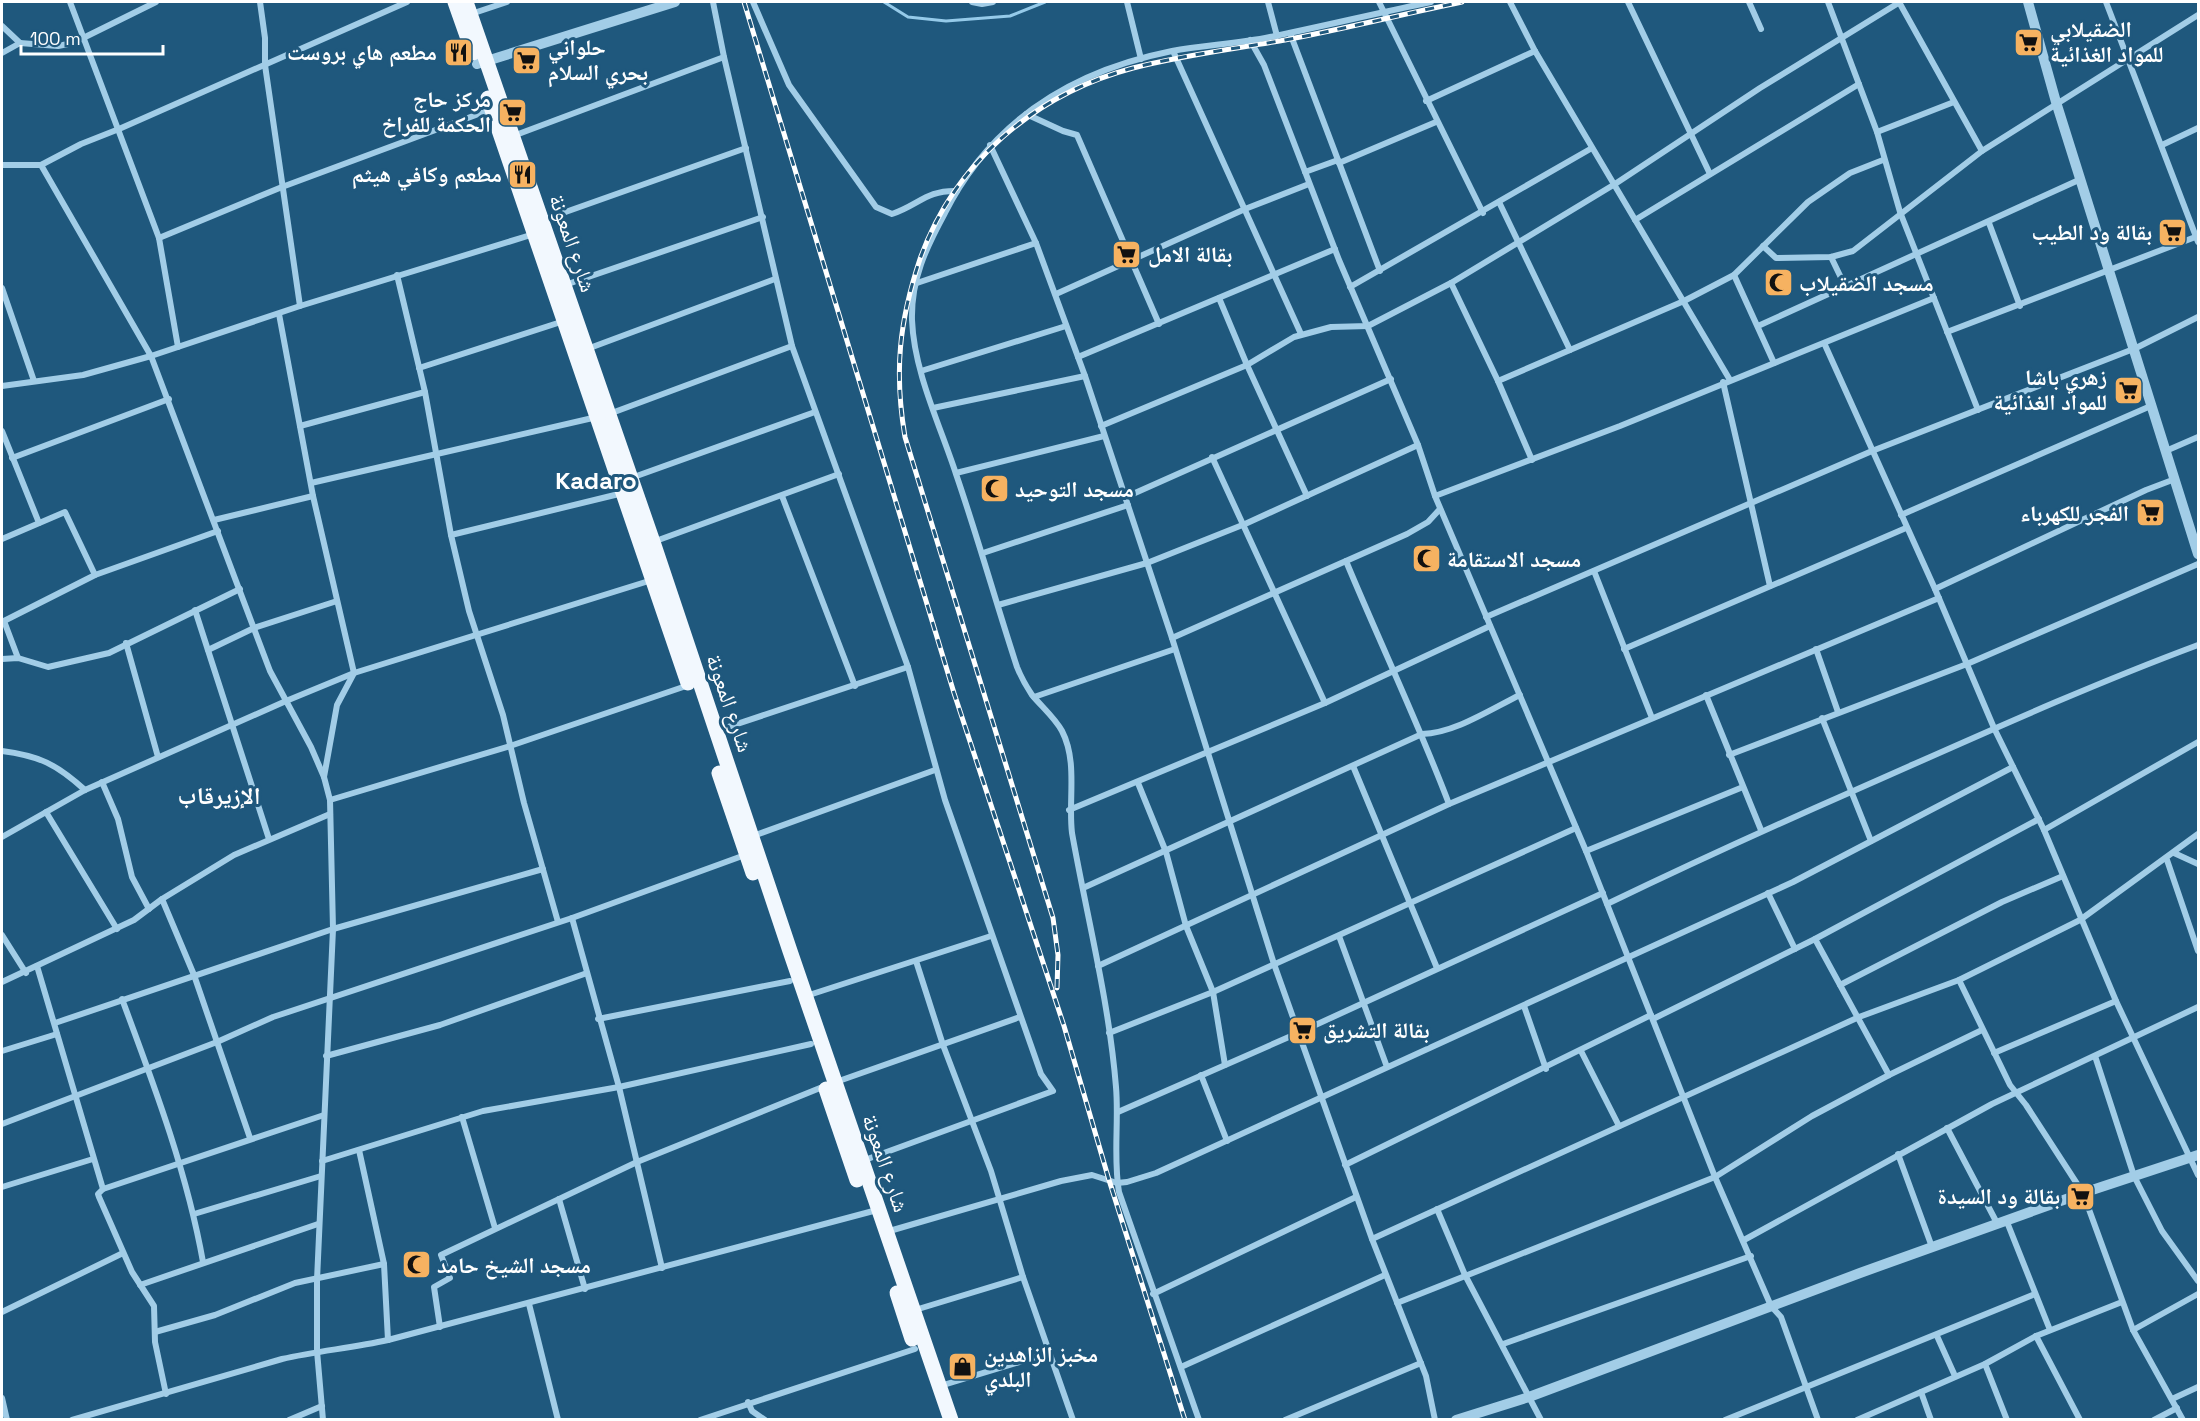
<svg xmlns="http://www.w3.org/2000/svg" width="2200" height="1421" viewBox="0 0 2200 1421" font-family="'Space Grotesk','Noto Naskh Arabic',sans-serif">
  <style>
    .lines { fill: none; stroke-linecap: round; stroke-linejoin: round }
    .stream { stroke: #95cae9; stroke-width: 3 }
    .minor { stroke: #a2cde7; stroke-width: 6 }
    .tertiary { stroke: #a2cde7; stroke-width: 10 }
    .trunk { stroke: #f2f8fe; stroke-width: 15 }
    .rail-casing { stroke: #fff; stroke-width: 5 }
    .rail { stroke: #1f587d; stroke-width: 3; stroke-dasharray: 9; stroke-linecap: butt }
    .labels { text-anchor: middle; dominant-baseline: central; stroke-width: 6; stroke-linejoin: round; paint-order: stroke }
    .poi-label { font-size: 22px; font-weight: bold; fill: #fff; stroke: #1f587d; text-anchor: start }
    .street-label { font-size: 22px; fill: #fff; stroke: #1f587d }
    .neighbourhood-label { font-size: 24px; font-weight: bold; fill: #fff; stroke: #1f587d }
  </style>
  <rect width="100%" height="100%" fill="#1f587d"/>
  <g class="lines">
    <!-- stream -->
    <polyline class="stream" points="884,2 908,17 946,21 1010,16 1045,2"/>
    <!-- minor -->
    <g class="minor">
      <polyline points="70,2 159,238 178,347"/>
      <polyline points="260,2 265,38 265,65 300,306"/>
      <polyline points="713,2 724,57 792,346 908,667 945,800 1041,1074 1053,1091 862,1161"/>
      <path d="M753,2L789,85L876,207L892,214C919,205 926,190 957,191"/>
      <polyline points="972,2 982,4 993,2"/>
      <polyline points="1127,2 1141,59"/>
      <polyline points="1268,2 1277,36"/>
      <polyline points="1379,2 1483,213"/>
      <polyline points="1510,2 1535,51 1730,380"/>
      <polyline points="1628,2 1710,174"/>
      <polyline points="1749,2 1761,29"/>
      <polyline points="1828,2 1877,132 1900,212 1978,410"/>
      <polyline points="1899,2 1982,151"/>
      <polyline points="2106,2 2198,242"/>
      <polyline points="471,14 507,2"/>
      <polyline points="2,26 20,43"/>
      <polyline points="1290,33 1380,271"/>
      <polyline points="1250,40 1264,65 1339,260 1418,445 1435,496 1586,851 1715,1177 1771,1306 1781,1317 1818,1420"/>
      <polyline points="1173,51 1301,334"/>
      <polyline points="2,53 20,43 58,46 73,43 156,2"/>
      <polyline points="1426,101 1535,51"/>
      <polyline points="1026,114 1063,131 1077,135 1159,324"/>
      <polyline points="1877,132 1954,102"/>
      <polyline points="513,136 724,57"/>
      <polyline points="990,145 1036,243 1085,376 1172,638 1274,964 1372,1239 1426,1376 1435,1420"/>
      <polyline points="2162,145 2198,128"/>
      <polyline points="1339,163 1436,122"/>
      <polyline points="2,165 41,165 81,144 119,129 407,2"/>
      <polyline points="41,165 151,356 270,671 311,747 324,777 330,800 333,929 317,1280 317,1351 323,1420"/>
      <polyline points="1305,172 1338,160"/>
      <polyline points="1499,202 1570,350"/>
      <polyline points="543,220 746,148"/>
      <polyline points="1635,220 1859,84"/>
      <polyline points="1989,223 2020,306"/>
      <polyline points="159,238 282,187 492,109"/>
      <polyline points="1763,246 1776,258 1831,257 1853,251 1982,151 2198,15"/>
      <polyline points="1831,257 1846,288"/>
      <polyline points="397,275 425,392 451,535 469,611 503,715 524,803 558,922"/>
      <polyline points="1734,275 1774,363"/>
      <polyline points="1451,283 1498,381 1532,460"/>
      <polyline points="914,284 1036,243"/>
      <polyline points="565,285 763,217"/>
      <polyline points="1350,287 1592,148"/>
      <polyline points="2,288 34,381"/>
      <polyline points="1056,294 1245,209 1309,184"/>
      <polyline points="279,314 313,496 354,673 337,705 324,777"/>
      <polyline points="1758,326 2081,179"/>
      <polyline points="1947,332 2198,236"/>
      <polyline points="1825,345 1935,589 1994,728 2044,830 2116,1001 2198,1175"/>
      <polyline points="587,349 775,279"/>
      <polyline points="1078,357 1335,249"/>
      <polyline points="419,368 564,321"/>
      <polyline points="921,371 1066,326"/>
      <polyline points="1498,381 1684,301 1734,275 1808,202 1850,173 1883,160"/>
      <polyline points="1723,382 1770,586"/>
      <polyline points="2,386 83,375 151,356 300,306 534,234"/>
      <polyline points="933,408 1085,376"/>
      <polyline points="609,414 792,346"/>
      <polyline points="300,426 425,392"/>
      <polyline points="1101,426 1247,365 1219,298"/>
      <polyline points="2,431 39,523"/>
      <polyline points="2168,450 2198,437"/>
      <polyline points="1212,457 1325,703"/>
      <polyline points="12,458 169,399"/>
      <polyline points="956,473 1104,436"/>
      <polyline points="631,478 815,412"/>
      <polyline points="311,483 597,417"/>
      <polyline points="782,496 855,686"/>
      <polyline points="1307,496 1247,365 1294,337 1331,327 1368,326 1451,283 1615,184 1760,88 1900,2"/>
      <polyline points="1435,496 1620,426 1934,298"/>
      <polyline points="1126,497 1391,379"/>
      <polyline points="1901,515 2153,405"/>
      <polyline points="214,520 313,496"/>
      <polyline points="451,535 623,493"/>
      <polyline points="2,539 65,512 95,575"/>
      <polyline points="653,542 839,474"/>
      <polyline points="983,553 1128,505"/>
      <path d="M1346,561C1380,643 1418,722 1449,804"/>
      <polyline points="1594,571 1652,718"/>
      <polyline points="1935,589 2146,490 2175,479"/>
      <polyline points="998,605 1147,563 1245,524 1418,445"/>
      <polyline points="195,610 269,839"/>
      <polyline points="1486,617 1872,451 2136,348 2198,317"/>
      <polyline points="4,621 18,658"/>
      <polyline points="2,622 95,575 218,531"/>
      <polyline points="1172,638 1407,534 1428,522 1440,509"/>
      <polyline points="126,643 158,757"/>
      <polyline points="1624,649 1906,528"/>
      <polyline points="1816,649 1838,712"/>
      <polyline points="208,650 254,628 337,601"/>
      <polyline points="2,659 18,658 48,667 109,653 240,589"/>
      <polyline points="1706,695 1761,830"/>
      <polyline points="1034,697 1175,649"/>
      <polyline points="1822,718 1871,841"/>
      <polyline points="716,731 908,667"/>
      <path d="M2,751C40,756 56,764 85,790"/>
      <polyline points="1729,755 1967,664 2198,564"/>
      <polyline points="1353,766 1437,968"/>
      <polyline points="102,782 118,819 132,877 149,909"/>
      <polyline points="1138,783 1166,852 1186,926 1213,992 1225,1065"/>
      <polyline points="330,800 510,746 689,685"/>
      <polyline points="1069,810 1325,703 1490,626"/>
      <polyline points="46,812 117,929"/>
      <polyline points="2044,830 2198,742"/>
      <polyline points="753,836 935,770"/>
      <polyline points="2,837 85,790 286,701 354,673 652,580"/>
      <polyline points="1586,851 1743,787"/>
      <polyline points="2174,853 2198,864"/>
      <polyline points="2167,860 2198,951"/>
      <path d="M1083,888L1422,734C1455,733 1491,709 1520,695"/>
      <polyline points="1768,893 1795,949"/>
      <polyline points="162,899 194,975 250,1138"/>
      <path d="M1607,904C1688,865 1769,828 1851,792C1967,741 2080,689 2198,645"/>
      <polyline points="572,918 619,1087 662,1268"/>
      <polyline points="2,935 26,973"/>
      <polyline points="1339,936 1387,1067"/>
      <polyline points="1815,939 1889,1075"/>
      <polyline points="916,961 943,1045 991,1171 1023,1277 1073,1420"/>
      <polyline points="37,966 103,1189 98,1194 99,1197 132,1272 154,1306 155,1342 166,1394"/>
      <polyline points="1098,966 1449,804 1939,598"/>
      <polyline points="1959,980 2010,1085 2026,1105 2083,1193 2133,1330 2183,1420"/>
      <polyline points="2,982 134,920 162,899 234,855 330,814"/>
      <polyline points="1840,985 2002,902 2063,876"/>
      <polyline points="806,996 991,936"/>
      <path d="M122,999C154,1085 187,1172 203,1262"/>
      <polyline points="1524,1006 1546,1069"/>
      <polyline points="598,1019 790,981"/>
      <polyline points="1653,1019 1815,939 2039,819"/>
      <polyline points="55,1023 333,929 543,869"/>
      <polyline points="1109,1033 1213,992 1576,828"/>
      <polyline points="2,1051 57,1034"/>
      <polyline points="1581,1051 1619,1126"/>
      <polyline points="1994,1053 2116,1001"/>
      <polyline points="326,1056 440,1025 587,973"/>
      <polyline points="2095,1056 2134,1176 2162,1231 2198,1281"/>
      <polyline points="1201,1075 1227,1141"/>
      <polyline points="836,1082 1020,1017"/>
      <polyline points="1118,1112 1298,1033 1603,893"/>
      <polyline points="462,1117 495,1228"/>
      <polyline points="2,1124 217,1042 273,1017 572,918 745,855"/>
      <polyline points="1947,1128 1998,1225"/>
      <polyline points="359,1150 384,1264 388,1340"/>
      <polyline points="1898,1154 1932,1247"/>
      <polyline points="322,1161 483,1111 619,1087 811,1044"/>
      <polyline points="1345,1165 1651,1015"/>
      <polyline points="2,1187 93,1159"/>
      <polyline points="103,1189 324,1115"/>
      <polyline points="559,1199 585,1289"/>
      <polyline points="1437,1209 1465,1275 1541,1420"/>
      <polyline points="194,1214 321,1176"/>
      <polyline points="2007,1222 2050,1330"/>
      <polyline points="886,1232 1061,1181 1092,1175 1117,1183 1127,1182 1156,1173 1793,882 2013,767"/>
      <polyline points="1372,1239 1859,1017 1959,980 2080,920 2198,834"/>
      <polyline points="1744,1240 1992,1104 2198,1007"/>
      <polyline points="140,1285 318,1224"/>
      <polyline points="1153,1294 1356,1197"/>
      <polyline points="1397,1303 1715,1177 1812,1116 1889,1075 1982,1030"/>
      <polyline points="529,1304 558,1420"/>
      <polyline points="915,1310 1023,1277"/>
      <polyline points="2,1312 123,1253"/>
      <polyline points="440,1327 434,1287 450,1278 441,1255 637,1162 825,1086"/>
      <polyline points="2133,1330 2198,1294"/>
      <polyline points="155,1332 215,1315 295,1283 384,1264"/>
      <polyline points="1937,1336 1955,1376"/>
      <polyline points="2036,1336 2080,1420"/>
      <polyline points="1503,1344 1751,1256"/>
      <polyline points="1985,1364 2007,1420"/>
      <polyline points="1181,1367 1385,1275"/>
      <polyline points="940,1386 1049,1353"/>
      <polyline points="1921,1392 1931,1420"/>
      <polyline points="2,1398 7,1420"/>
      <polyline points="2172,1399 2198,1387"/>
      <polyline points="748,1402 752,1411 765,1420"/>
      <path d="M72,1420L282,1359C317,1351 352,1348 388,1340L877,1210"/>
      <polyline points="289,1420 322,1406"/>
      <polyline points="700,1420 915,1349"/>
      <path d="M1199,1420L1119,1192C1113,1158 1119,1122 1116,1087C1109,1001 1087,917 1072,833C1068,800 1078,762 1062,731C1055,718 1042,707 1032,695C1026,686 1021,677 1017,667C996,603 978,538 956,474C940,425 914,372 912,320C911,279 926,248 945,213C992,120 1072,71 1172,51C1204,45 1237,44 1270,37C1324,26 1377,13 1431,2"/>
      <polyline points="1285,1420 1421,1363"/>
      <polyline points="1725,1420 2035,1294"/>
      <polyline points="1857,1420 1985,1364 2036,1336 2122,1302"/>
      <polyline points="2154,1420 2177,1408"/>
    </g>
    <!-- tertiary -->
    <g class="tertiary">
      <polyline points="2028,2 2056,102 2198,554"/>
      <polyline points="477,64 675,2"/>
      <polyline points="1456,1420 1529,1397 1860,1273 2083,1193 2198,1155"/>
    </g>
    <!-- trunk -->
    <g class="trunk">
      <polyline points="455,2 473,53"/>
      <polyline points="466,2 653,542 790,951 951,1420"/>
      <polyline points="488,98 688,683"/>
      <polyline points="719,773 753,873"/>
      <polyline points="826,1089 857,1180"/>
      <polyline points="897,1293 912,1339"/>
    </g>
    <defs>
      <g id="rail">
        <polyline points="744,2 954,693 1064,1026 1109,1180 1185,1420"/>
        <path d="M1057,988L1058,955L1053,918L905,437C894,372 899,322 920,259C954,163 1035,94 1133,68C1183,55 1234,49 1285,40C1344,29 1403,14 1462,2"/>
      </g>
    </defs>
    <!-- rail casing -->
    <use href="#rail" class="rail-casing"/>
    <!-- rail -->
    <use href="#rail" class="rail"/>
  </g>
  <!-- icons -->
  <defs>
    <symbol id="supermarket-square" viewBox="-11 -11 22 22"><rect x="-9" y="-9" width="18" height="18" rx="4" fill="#f6b261" stroke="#1f587d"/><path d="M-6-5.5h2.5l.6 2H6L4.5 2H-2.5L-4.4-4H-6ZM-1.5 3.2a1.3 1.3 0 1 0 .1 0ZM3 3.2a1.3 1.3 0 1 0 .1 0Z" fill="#111"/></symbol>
    <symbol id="restaurant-square" viewBox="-11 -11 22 22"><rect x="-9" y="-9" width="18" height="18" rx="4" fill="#f6b261" stroke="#1f587d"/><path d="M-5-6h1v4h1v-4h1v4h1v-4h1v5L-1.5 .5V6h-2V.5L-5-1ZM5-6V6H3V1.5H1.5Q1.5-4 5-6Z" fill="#111"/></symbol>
    <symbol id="mosque-square" viewBox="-11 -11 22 22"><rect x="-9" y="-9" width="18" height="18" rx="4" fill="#f6b261" stroke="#1f587d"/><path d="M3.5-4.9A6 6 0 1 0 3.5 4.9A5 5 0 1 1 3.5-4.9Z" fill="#111"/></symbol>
    <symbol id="shop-square" viewBox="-11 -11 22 22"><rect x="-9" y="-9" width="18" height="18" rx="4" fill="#f6b261" stroke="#1f587d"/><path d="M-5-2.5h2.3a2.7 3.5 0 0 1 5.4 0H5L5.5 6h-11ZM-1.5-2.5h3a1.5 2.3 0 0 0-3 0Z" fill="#111"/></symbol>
  </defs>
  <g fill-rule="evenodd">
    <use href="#supermarket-square" x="2012" y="26" width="33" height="33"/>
    <use href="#restaurant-square" x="442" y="36" width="33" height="33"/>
    <use href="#supermarket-square" x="510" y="44" width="33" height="33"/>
    <use href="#supermarket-square" x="496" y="96" width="33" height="33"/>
    <use href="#restaurant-square" x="506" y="158" width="33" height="33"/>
    <use href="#supermarket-square" x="2156" y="216" width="33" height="33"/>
    <use href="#supermarket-square" x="1110" y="238" width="33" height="33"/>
    <use href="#mosque-square" x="1762" y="266" width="33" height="33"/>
    <use href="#supermarket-square" x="2112" y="374" width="33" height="33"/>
    <use href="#mosque-square" x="978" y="472" width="33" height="33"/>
    <use href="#supermarket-square" x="2134" y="496" width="33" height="33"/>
    <use href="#mosque-square" x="1410" y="542" width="33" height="33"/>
    <use href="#supermarket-square" x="1286" y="1014" width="33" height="33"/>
    <use href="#supermarket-square" x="2064" y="1180" width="33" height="33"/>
    <use href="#mosque-square" x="400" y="1248" width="33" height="33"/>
    <use href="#shop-square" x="946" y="1350" width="33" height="33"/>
  </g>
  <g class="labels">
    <!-- poi labels -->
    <g class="poi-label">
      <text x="2050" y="29">الضقيلابي<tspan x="2050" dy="25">للمواد الغذائية</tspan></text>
      <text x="548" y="47">حلواني<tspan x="548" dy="25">بحري السلام</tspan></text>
      <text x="437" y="52" text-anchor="end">مطعم هاي بروست</text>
      <text x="491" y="99" text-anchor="end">مركز حاج<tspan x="491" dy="25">الحكمة للفراخ</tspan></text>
      <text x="502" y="174" text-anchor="end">مطعم وكافي هيثم</text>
      <text x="2152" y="232" text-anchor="end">بقالة ود الطيب</text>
      <text x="1148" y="254">بقالة الامل</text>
      <text x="1799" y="283">مسجد الضقيلاب</text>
      <text x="2107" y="377" text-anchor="end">زهري باشا<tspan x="2107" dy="25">للمواد الغذائية</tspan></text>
      <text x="1015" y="489">مسجد التوحيد</text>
      <text x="2129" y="513" text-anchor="end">الفجر للكهرباء</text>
      <text x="1447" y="559">مسجد الاستقامة</text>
      <text x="1323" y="1030">بقالة التشريق</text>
      <text x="2060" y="1196" text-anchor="end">بقالة ود السيدة</text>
      <text x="437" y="1265">مسجد الشيخ حامد</text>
      <text x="984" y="1354">مخبز الزاهدين<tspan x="984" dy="25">البلدي</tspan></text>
    </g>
    <!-- street labels -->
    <g class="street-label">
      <text transform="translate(573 243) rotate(71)">شارع المعونة</text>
      <text transform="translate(730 703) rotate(71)">شارع المعونة</text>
      <text transform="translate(886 1163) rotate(71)">شارع المعونة</text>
    </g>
    <!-- neighbourhood labels -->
    <g class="neighbourhood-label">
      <text x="596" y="480">Kadaro</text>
      <text x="219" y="795">الإزيرقاب</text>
    </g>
  </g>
  <!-- border -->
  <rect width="2200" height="1421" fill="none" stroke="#ffffff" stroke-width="6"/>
  <!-- scale -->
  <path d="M21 45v9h142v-9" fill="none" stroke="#ffffff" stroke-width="3"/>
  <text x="30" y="45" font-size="18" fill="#ffffff" stroke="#1f587d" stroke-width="4.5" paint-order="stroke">100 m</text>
</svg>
